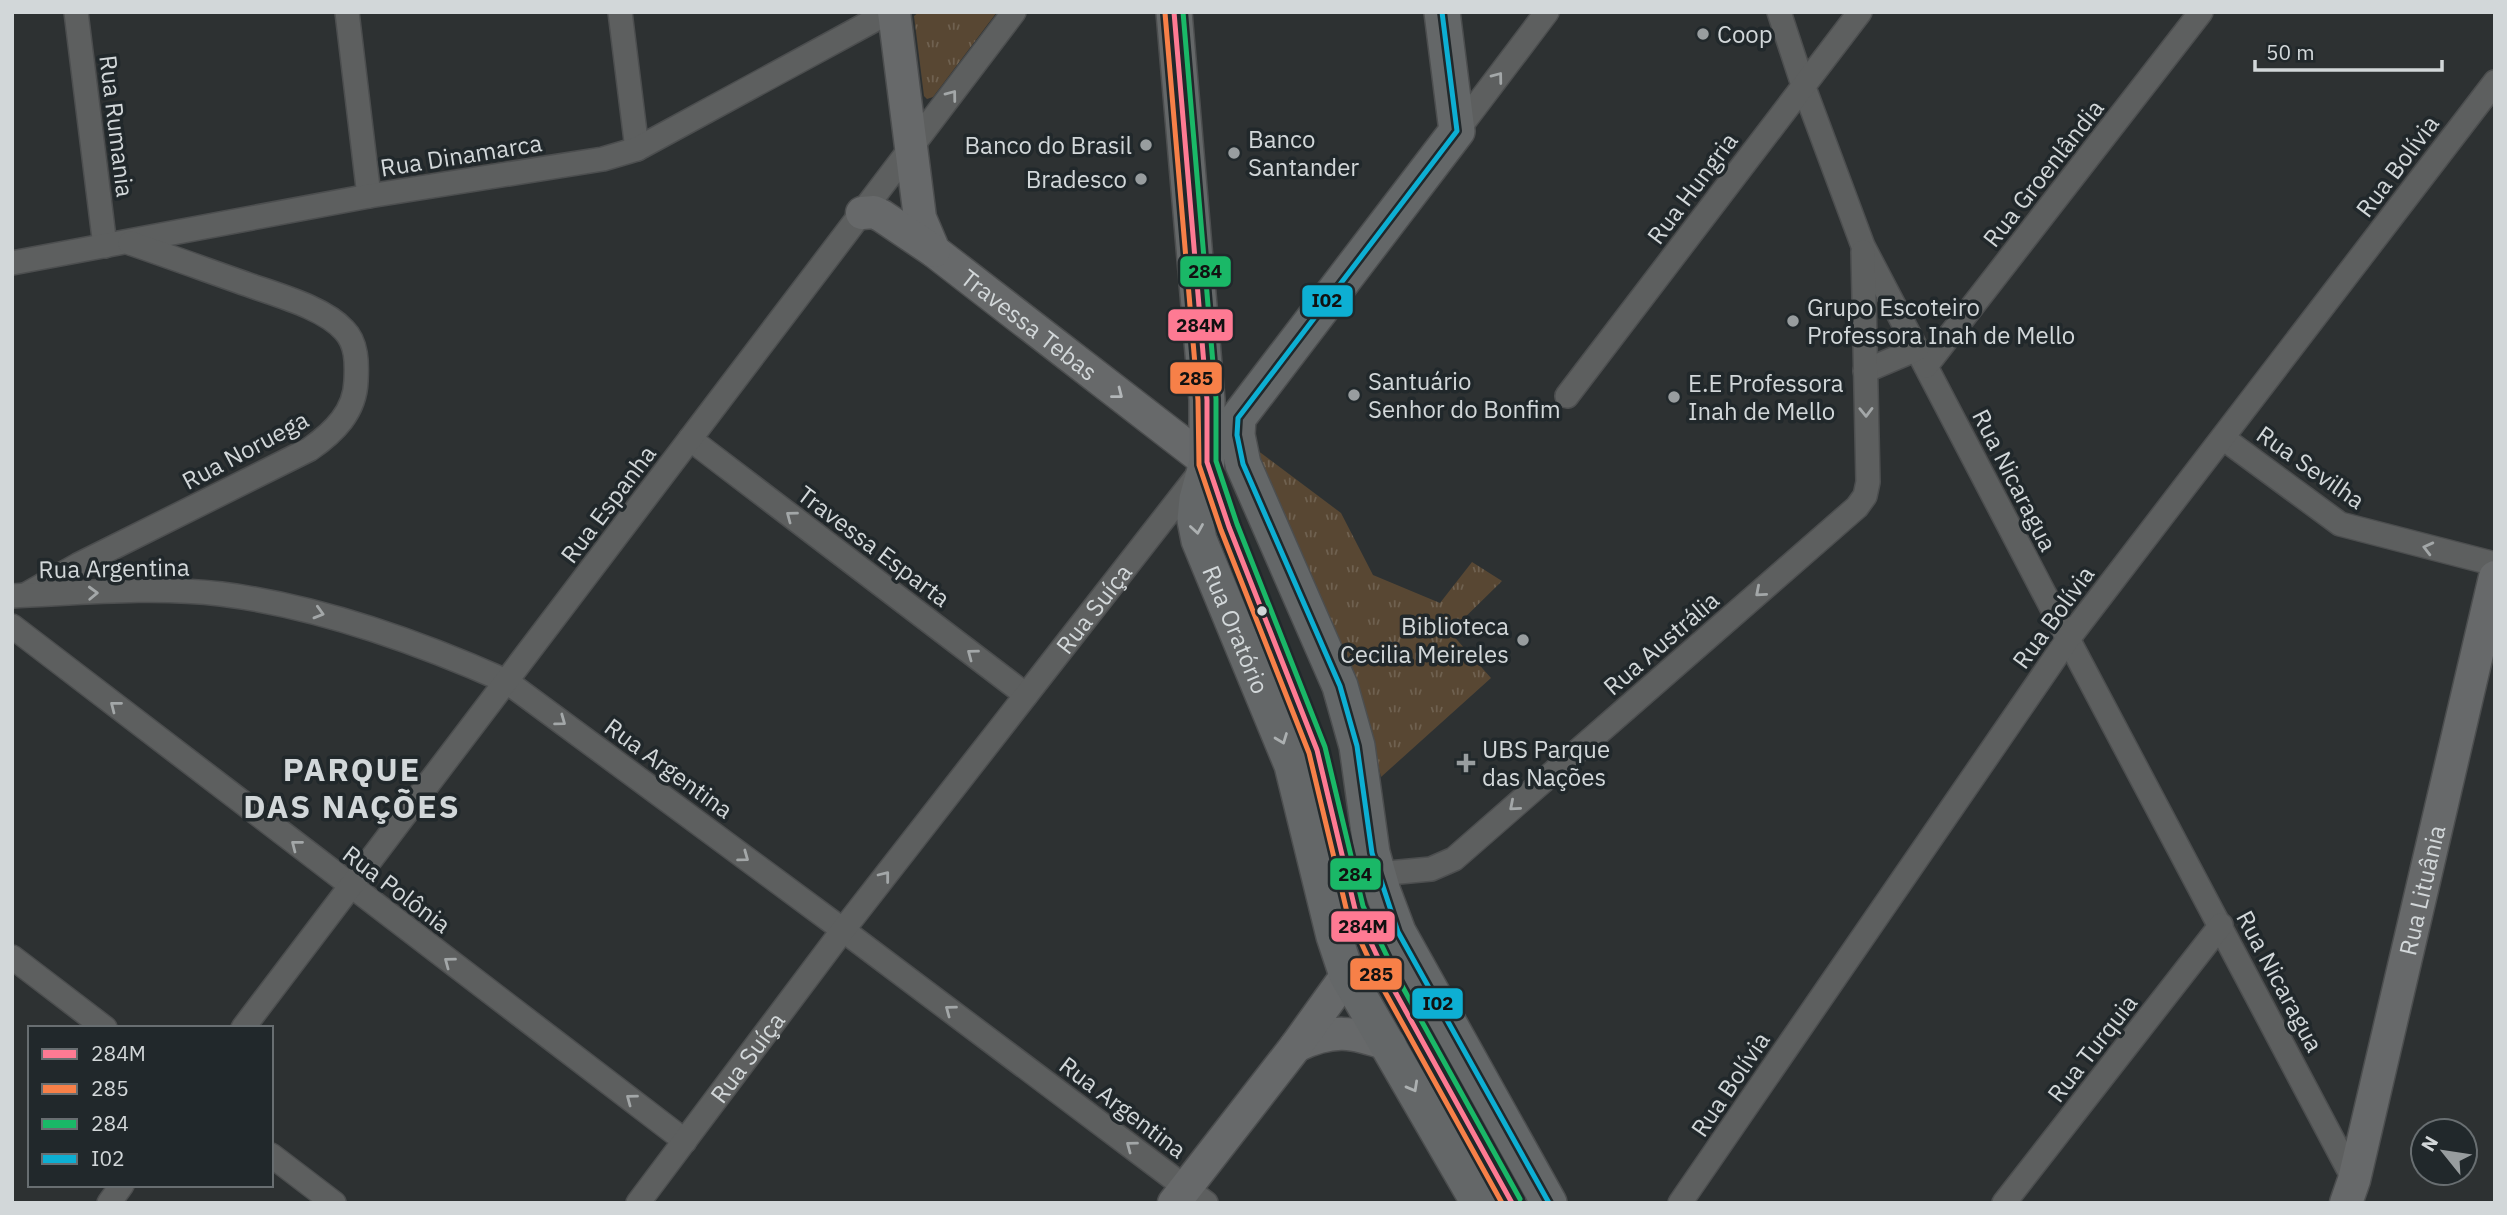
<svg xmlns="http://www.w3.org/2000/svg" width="2507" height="1215" viewBox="0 0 2507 1215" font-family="'IBM Plex Sans',sans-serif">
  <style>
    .park { fill: url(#park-tufts) }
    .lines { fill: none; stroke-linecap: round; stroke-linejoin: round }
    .street-casing { stroke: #4c4e4f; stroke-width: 26 }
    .secondary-casing { stroke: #4c4e4f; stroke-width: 35 }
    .primary-casing { stroke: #4c4e4f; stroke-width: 38 }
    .street { stroke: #5d5f5f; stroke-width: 23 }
    .secondary { stroke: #67696a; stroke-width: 32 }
    .primary { stroke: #646768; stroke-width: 35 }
    .bus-1-casing { stroke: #21282b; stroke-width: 10 }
    .bus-2-casing { stroke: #21282b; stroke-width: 10 }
    .bus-3-casing { stroke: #21282b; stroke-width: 10 }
    .bus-4-casing { stroke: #21282b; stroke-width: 10 }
    .bus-1 { stroke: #fe7a93; stroke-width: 5 }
    .bus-2 { stroke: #f78048; stroke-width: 5 }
    .bus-3 { stroke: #1ab867; stroke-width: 5 }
    .bus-4 { stroke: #0dafd3; stroke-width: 5 }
    .oneway { stroke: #a3a7a8 }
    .oneway2 { stroke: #b2b6b8 }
    .oneway3 { stroke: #acb0b1 }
    .poi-dot { fill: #989d9f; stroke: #21282b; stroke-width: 2.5 }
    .bus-dot { fill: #d2d7d9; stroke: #21282b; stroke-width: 2.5 }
    .labels { text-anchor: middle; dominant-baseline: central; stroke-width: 7; stroke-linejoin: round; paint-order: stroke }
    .poi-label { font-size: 24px; fill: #d2d7d9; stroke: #21282b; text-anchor: start }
    .street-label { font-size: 24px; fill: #d2d7d9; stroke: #21282b }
    .district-label { font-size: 32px; font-weight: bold; letter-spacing: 2px; fill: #d2d7d9; stroke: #21282b }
    .line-badge { stroke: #21282b; stroke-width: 2.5 }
    .pale-badge-label { font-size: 19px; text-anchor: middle; font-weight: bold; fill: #111 }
  </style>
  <defs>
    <pattern id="park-tufts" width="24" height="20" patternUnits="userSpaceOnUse" patternTransform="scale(1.75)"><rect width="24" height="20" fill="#584733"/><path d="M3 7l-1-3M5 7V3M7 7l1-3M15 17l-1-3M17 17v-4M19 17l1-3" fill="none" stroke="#6f6150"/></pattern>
  </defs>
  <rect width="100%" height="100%" fill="#2d3132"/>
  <!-- park -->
  <g class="park">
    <polygon points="919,12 997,12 933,97 927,99 924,96 914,16"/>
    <polygon points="1253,447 1341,513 1373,575 1440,603 1472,562 1502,581 1450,632 1491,678 1381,777 1371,735"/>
  </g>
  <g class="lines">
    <defs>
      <g id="street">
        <polyline points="76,12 105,246"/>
        <polyline points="347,12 369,196"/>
        <polyline points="620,12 637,149"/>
        <polyline points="1779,12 1803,85 1863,246 2068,639 2354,1180"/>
        <polyline points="1457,131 1547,12"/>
        <polyline points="12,263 369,196 603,159 637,149 889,12"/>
        <polyline points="1926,366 2201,12"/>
        <polyline points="1865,371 1917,349"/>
        <polyline points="1567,396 1860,12"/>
        <polyline points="2223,438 2340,524 2495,564"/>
        <polyline points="690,439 1026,695"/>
        <path d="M27,594L78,565L310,449C334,432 355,412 356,381C357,363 357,343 344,330C324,308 280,296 252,286C212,272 171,257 130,243"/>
        <path d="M12,596C81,593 152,586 221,594C317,606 418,642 506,681L843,930L1206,1203"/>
        <polyline points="12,626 685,1141"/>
        <polyline points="1378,874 1431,869 1454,859 1857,507 1865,496 1868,482 1863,252"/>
        <polyline points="12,957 105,1028"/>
        <polyline points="243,1028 1014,12"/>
        <polyline points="271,1155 334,1203"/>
        <polyline points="109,1203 122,1185"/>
        <path id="s1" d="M638,1203L843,930L1197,476"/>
        <polyline points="1680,1203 2068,639 2495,82"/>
        <polyline points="2004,1203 2221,925"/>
      </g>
      <g id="secondary">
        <path id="s2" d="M894,12L920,218L934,251L1207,462"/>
        <polyline points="862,213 874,212 882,216 934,251"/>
        <path d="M1296,1046C1334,1028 1352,1032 1390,1045"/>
        <polyline points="1174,1203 1296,1046 1347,975"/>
        <path id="s3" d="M2346,1203L2354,1180L2495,577"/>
      </g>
      <g id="primary">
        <path id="s4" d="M1174,12L1207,400V462L1197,499L1195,520L1199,540L1292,765L1334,936L1347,975L1479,1203"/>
        <polyline points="1442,12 1457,131 1238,418 1237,435 1243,464 1340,686 1357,746 1372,853 1383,892 1398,932 1549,1203"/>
      </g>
    </defs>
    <!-- street casing -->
    <use href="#street" class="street-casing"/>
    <!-- secondary casing -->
    <use href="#secondary" class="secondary-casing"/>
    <!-- primary casing -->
    <use href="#primary" class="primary-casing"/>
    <!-- street -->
    <use href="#street" class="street"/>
    <!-- secondary -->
    <use href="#secondary" class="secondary"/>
    <!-- primary -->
    <use href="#primary" class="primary"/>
    <defs>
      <polyline id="bus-1" points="1174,12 1207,400 1207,462 1229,527 1317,750 1355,909 1388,979 1512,1203"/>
      <polyline id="bus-2" points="1165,13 1198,400 1199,465 1221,530 1309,753 1347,912 1380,983 1502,1203"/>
      <polyline id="bus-3" points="1183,12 1216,399 1216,461 1237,524 1325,747 1363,906 1396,975 1520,1199"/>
      <polyline id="bus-4" points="1442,12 1457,131 1238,418 1237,435 1243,464 1340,686 1357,746 1372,853 1398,932 1549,1203"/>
    </defs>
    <!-- bus-1 casing -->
    <use href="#bus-1" class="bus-1-casing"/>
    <!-- bus-2 casing -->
    <use href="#bus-2" class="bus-2-casing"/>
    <!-- bus-3 casing -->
    <use href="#bus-3" class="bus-3-casing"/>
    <!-- bus-4 casing -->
    <use href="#bus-4" class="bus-4-casing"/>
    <!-- bus-1 -->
    <use href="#bus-1" class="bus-1"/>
    <!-- bus-2 -->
    <use href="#bus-2" class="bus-2"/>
    <!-- bus-3 -->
    <use href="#bus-3" class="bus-3"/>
    <!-- bus-4 -->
    <use href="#bus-4" class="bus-4"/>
  </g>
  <!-- one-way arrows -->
  <defs><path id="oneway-chevron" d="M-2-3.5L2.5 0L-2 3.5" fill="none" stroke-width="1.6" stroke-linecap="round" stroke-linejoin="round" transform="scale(1.75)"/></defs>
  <g class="oneway">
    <use href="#oneway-chevron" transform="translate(1498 77) rotate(-53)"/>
    <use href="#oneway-chevron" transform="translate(952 95) rotate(-53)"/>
    <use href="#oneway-chevron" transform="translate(1866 412) rotate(89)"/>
    <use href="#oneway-chevron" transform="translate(791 516) rotate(-143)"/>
    <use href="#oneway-chevron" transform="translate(2428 548) rotate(-166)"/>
    <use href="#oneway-chevron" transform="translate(1760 592) rotate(139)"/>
    <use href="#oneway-chevron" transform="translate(93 593) rotate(-2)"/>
    <use href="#oneway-chevron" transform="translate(319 613) rotate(16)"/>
    <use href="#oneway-chevron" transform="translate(972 654) rotate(-143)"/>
    <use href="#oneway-chevron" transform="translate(115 706) rotate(-142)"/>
    <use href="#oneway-chevron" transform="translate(561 721) rotate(36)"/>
    <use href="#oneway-chevron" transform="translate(1514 806) rotate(139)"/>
    <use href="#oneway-chevron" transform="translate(296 845) rotate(-142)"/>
    <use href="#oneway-chevron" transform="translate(744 857) rotate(36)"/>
    <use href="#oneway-chevron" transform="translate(885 876) rotate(-52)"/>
    <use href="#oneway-chevron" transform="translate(449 962) rotate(-143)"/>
    <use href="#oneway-chevron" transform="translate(950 1010) rotate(-143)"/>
    <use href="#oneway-chevron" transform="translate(631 1099) rotate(-143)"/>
    <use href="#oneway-chevron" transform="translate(1131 1146) rotate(-143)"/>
  </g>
  <use class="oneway2" href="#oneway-chevron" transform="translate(1118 394) rotate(38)"/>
  <g class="oneway3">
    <use href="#oneway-chevron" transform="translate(1197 529) rotate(81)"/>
    <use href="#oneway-chevron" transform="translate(1282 739) rotate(69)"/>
    <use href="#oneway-chevron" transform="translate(1413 1087) rotate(61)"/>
  </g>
  <!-- markers -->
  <g class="poi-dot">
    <circle cx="1703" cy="34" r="7"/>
    <circle cx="1146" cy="145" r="7"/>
    <circle cx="1234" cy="153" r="7"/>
    <circle cx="1141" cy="179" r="7"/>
    <circle cx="1793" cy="321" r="7"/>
    <circle cx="1354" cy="395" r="7"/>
    <circle cx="1674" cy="397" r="7"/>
    <circle cx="1523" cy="640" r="7"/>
    <path d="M1462.5 752.5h7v7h7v7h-7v7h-7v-7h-7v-7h7z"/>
  </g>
  <circle class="bus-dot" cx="1262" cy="611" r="6"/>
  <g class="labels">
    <!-- poi labels -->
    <g class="poi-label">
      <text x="1717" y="34">Coop</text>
      <text x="1248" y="139">Banco<tspan x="1248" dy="28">Santander</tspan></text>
      <text x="1132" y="145" text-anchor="end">Banco do Brasil</text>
      <text x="1127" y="179" text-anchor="end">Bradesco</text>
      <text x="1807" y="307">Grupo Escoteiro<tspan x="1807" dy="28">Professora Inah de Mello</tspan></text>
      <text x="1368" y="381">Santuário<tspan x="1368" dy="28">Senhor do Bonfim</tspan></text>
      <text x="1688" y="383">E.E Professora<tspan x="1688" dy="28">Inah de Mello</tspan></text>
      <text x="1509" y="626" text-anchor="end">Biblioteca<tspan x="1509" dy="28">Cecilia Meireles</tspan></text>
      <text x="1482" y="749">UBS Parque<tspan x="1482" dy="28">das Nações</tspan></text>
    </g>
    <!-- street labels -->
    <g class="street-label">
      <text transform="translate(117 126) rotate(83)">Rua Rumania</text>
      <text transform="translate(461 155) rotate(-9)">Rua Dinamarca</text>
      <text transform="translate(2397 166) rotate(-53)">Rua Bolívia</text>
      <text transform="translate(2043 173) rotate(-52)">Rua Groenlândia</text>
      <text transform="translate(1692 188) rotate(-53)">Rua Hungria</text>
      <text stroke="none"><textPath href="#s2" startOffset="364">Travessa Tebas</textPath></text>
      <text transform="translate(245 450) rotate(-28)">Rua Noruega</text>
      <text transform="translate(2311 467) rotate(35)">Rua Sevilha</text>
      <text transform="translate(2015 480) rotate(63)">Rua Nicaragua</text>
      <text transform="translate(608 504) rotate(-53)">Rua Espanha</text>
      <text transform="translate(874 546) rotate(37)">Travessa Esparta</text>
      <text transform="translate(114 568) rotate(-1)">Rua Argentina</text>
      <text stroke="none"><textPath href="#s1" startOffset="749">Rua Suíça</textPath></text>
      <text transform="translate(2053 617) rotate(-54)">Rua Bolívia</text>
      <text stroke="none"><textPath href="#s4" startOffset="628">Rua Oratório</textPath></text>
      <text transform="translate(1661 643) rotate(-41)">Rua Austrália</text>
      <text transform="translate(669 768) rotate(36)">Rua Argentina</text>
      <text transform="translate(397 889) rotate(37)">Rua Polônia</text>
      <text stroke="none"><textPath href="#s3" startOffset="322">Rua Lituânia</textPath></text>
      <text transform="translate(2280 981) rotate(62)">Rua Nicaragua</text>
      <text transform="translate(2092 1048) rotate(-52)">Rua Turquia</text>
      <text stroke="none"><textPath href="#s1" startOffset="182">Rua Suíça</textPath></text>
      <text transform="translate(1730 1084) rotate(-56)">Rua Bolívia</text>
      <text transform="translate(1123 1107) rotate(37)">Rua Argentina</text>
    </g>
    <!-- district labels -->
    <g class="district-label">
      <text x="352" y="769">PARQUE<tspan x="352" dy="37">DAS NAÇÕES</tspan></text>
    </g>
  </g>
  <g class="line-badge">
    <rect x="1179" y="255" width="53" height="33" rx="7" fill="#1ab867"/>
    <rect x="1301" y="284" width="53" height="34" rx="7" fill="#0dafd3"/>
    <rect x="1167" y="308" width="67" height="34" rx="7" fill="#fe7a93"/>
    <rect x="1169" y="361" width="54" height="34" rx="7" fill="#f78048"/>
    <rect x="1329" y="857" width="53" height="34" rx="7" fill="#1ab867"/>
    <rect x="1330" y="910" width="66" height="33" rx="7" fill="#fe7a93"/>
    <rect x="1349" y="957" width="54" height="34" rx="7" fill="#f78048"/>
    <rect x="1411" y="987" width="53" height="33" rx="7" fill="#0dafd3"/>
  </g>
  <g class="pale-badge-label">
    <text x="1205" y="278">284</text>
    <text x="1327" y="307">I02</text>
    <text x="1201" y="332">284M</text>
    <text x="1196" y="385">285</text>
    <text x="1355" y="881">284</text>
    <text x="1363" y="933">284M</text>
    <text x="1376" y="981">285</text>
    <text x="1438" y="1010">I02</text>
  </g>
  <!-- border -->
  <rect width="2507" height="1215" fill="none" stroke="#d2d7d9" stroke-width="28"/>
  <!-- legend -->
  <rect x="28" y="1026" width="245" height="161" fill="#21282b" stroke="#686e71" stroke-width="2"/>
  <rect x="42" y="1049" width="35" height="10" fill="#fe7a93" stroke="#686e71" stroke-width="2"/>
  <text x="91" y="1061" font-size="21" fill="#d2d7d9">284M</text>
  <rect x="42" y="1084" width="35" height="10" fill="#f78048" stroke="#686e71" stroke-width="2"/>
  <text x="91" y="1096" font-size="21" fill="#d2d7d9">285</text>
  <rect x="42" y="1119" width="35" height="10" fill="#1ab867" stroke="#686e71" stroke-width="2"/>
  <text x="91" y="1131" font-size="21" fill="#d2d7d9">284</text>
  <rect x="42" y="1154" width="35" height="10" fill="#0dafd3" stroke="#686e71" stroke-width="2"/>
  <text x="91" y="1166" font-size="21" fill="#d2d7d9">I02</text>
  <!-- north arrow -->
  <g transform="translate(2444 1152) rotate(300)"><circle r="33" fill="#21282b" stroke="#686e71" stroke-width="2"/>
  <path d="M0-5L12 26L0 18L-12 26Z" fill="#989d9f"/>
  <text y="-10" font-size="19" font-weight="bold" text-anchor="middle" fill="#d2d7d9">N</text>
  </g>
  <!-- scale -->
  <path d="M2255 60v10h187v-10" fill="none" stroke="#d2d7d9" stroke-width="3.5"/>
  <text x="2266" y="60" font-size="21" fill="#d2d7d9" stroke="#21282b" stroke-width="5" paint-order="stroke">50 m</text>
</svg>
